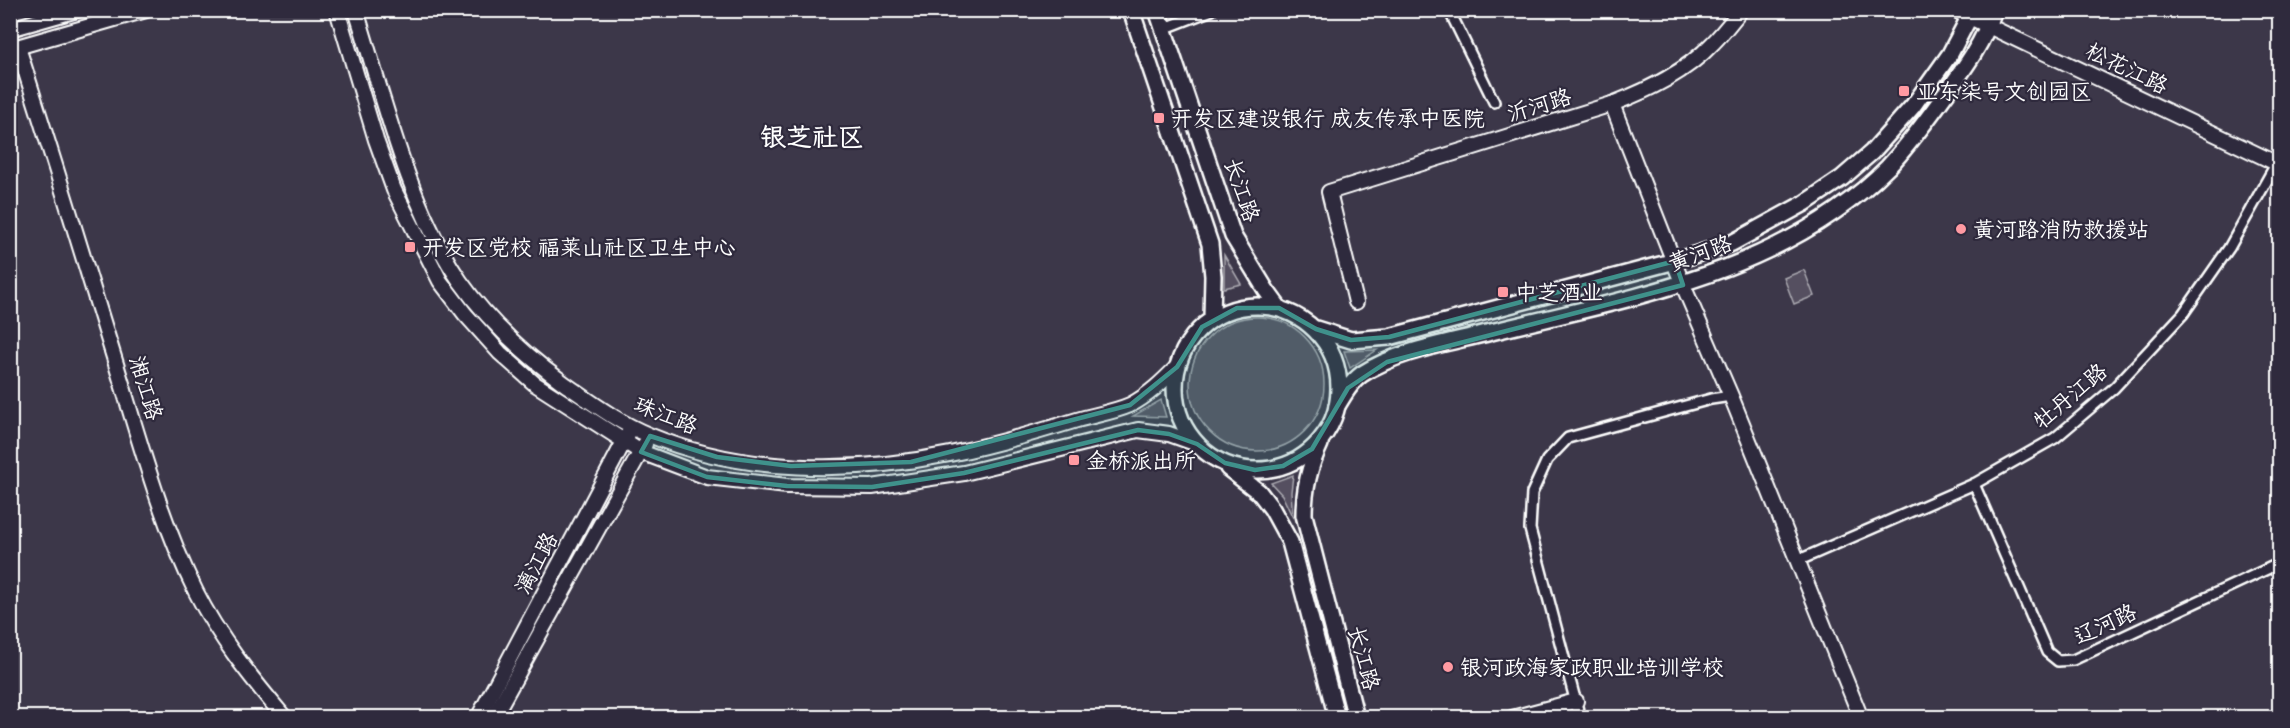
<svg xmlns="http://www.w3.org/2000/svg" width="2290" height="728" viewBox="0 0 2290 728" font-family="Sriracha,'LXGW WenKai TC',sans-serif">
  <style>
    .green { fill: #555060; stroke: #aaa8b0; stroke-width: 1.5 }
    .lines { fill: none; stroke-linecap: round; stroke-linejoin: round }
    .street-casing { stroke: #fff; stroke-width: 14 }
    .secondary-casing { stroke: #fff; stroke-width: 18 }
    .primary-casing { stroke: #fff; stroke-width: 20 }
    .street { stroke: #2f2a3d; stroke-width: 9 }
    .secondary { stroke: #2f2a3d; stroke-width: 14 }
    .primary { stroke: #2f2a3d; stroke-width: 15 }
    .marked { fill: #3f918b; fill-opacity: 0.2; stroke: #3f918b; stroke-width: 4.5; stroke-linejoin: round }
    .poi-dot { fill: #ff9aa2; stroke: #2f2a3d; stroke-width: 2 }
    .labels { text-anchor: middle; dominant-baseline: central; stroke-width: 4.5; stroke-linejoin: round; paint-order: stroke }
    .street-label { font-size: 22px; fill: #fff; stroke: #2f2a3d }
    .poi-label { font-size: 22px; fill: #fff; stroke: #2f2a3d; text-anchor: start }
    .quarter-label { font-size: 26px; font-weight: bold; fill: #fff; stroke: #2f2a3d }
  </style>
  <rect width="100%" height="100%" fill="#3c3749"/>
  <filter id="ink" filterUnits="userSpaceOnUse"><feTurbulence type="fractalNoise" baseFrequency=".0167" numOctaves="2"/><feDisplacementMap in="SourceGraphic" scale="12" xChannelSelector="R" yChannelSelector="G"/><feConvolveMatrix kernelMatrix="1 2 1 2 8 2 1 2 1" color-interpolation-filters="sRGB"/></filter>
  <g filter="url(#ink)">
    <!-- green -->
    <g class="green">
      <polygon points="1224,255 1241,284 1224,288"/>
      <polygon points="1804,270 1814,296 1794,304 1784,278"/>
      <circle cx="1257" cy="384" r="67"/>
      <polygon points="1377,350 1350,368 1344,351"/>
      <polygon points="1161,400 1166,417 1133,416"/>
      <polygon points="1293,475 1291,492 1293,518 1282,495 1271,483"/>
    </g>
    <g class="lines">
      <defs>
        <g id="street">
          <polyline points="1449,10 1494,102"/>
          <polyline points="1163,29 1212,10"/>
          <polyline points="1974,484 2047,652 2058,661 2073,660 2280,563"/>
          <polyline points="1797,561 1974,484 2055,438 2114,388 2183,314 2229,248 2280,157"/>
          <polyline points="1580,718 1530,529 1532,493 1547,460 1568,438 1711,399 1731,396"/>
        </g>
        <g id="secondary">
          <polyline points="337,10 376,140 394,190 440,281 465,314 500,353 535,384 641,452 707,477 787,486 872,487 964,473 1138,430 1169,434 1197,444"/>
          <path d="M356,10C383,96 409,207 460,281C488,321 525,355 565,384C591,402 619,423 649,435C743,474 852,474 950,454C993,445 1035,433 1077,420C1094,415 1114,412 1130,405C1148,396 1163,381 1177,367"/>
          <polyline points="1955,10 2280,165"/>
          <polyline points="10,29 77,10"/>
          <path d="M18,47C50,148 81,250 112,351C137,431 159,518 196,592C219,638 252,679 285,718"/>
          <polyline points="10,49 146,10"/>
          <polyline points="1612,104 1683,285 1731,396 1861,718"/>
          <path d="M1356,302L1329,192L1612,104C1649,90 1686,72 1713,43C1723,33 1732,21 1741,10"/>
          <polyline points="478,718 628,434"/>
          <polyline points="493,718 645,444"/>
          <polyline points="1512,718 1576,701"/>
        </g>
        <g id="primary">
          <polyline points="1131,10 1210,244 1213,276 1212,318"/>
          <polyline points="1157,10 1233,236 1266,290 1279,308"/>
          <circle cx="1257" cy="388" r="82"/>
          <polyline points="1316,329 1351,340 1389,337 1675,261 1732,243 1805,203 1842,178 1872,152 1913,106 1950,54 1973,10"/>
          <path d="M1337,406C1344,394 1351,382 1362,374C1399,350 1449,343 1491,332C1629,298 1783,273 1888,167C1906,148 1923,125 1939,103C1960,74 1983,45 1994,10"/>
          <path d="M1320,444C1309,467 1304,490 1304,515L1356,718"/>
          <polyline points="1228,468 1259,492 1272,509 1290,542 1337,718"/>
        </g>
      </defs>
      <!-- street casing -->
      <use href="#street" class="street-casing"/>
      <!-- secondary casing -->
      <use href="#secondary" class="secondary-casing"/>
      <!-- primary casing -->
      <use href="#primary" class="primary-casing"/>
      <!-- street -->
      <use href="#street" class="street"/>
      <!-- secondary -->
      <use href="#secondary" class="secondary"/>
      <!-- primary -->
      <use href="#primary" class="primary"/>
    </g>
  </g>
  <!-- marked area -->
  <path class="marked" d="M1675,261L1683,285L1387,362L1348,388L1312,449L1283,466L1255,470L1225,463L1197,444L1169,434L1138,430L964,473L872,487L787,486L707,477L641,452L650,436L717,457L791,466L911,462L1130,405L1177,367L1202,327L1237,308H1279L1316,329L1351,340L1389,337Z"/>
  <!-- markers -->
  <g class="poi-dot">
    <rect x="1898" y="85" width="12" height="12" rx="3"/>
    <rect x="1153" y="112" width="12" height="12" rx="3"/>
    <circle cx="1961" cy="229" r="6"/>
    <rect x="404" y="241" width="12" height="12" rx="3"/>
    <rect x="1497" y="286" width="12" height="12" rx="3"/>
    <rect x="1068" y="454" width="12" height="12" rx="3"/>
    <circle cx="1448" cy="667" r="6"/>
  </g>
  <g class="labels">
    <!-- street labels -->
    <g class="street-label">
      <text transform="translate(2127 68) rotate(26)">松花江路</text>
      <text transform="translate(1539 105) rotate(-17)">沂河路</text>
      <text transform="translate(1242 190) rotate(71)">长江路</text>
      <text transform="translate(1700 253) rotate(-20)">黄河路</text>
      <text transform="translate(146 388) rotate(73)">湘江路</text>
      <text transform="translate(2070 396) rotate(-40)">牡丹江路</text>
      <text transform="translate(666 415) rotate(22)">珠江路</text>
      <text transform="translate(536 563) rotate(-62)">漓江路</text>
      <text transform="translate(2105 624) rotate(-25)">辽河路</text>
      <text transform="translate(1364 658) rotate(75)">长江路</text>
    </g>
    <!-- poi labels -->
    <g class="poi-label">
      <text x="1916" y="91">亚东柒号文创园区</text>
      <text x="1171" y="118">开发区建设银行 成友传承中医院</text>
      <text x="1973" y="229">黄河路消防救援站</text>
      <text x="422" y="247">开发区党校 福莱山社区卫生中心</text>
      <text x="1515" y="292">中芝酒业</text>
      <text x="1086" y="460">金桥派出所</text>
      <text x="1460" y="667">银河政海家政职业培训学校</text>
    </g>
    <!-- quarter labels -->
    <g class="quarter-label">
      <text x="812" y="137">银芝社区</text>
    </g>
  </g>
  <!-- margin -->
  <rect width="2290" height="728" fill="none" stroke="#2f2a3d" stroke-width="36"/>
  <rect x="18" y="18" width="2254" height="692" fill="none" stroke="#fff" stroke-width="2" filter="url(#ink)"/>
</svg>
